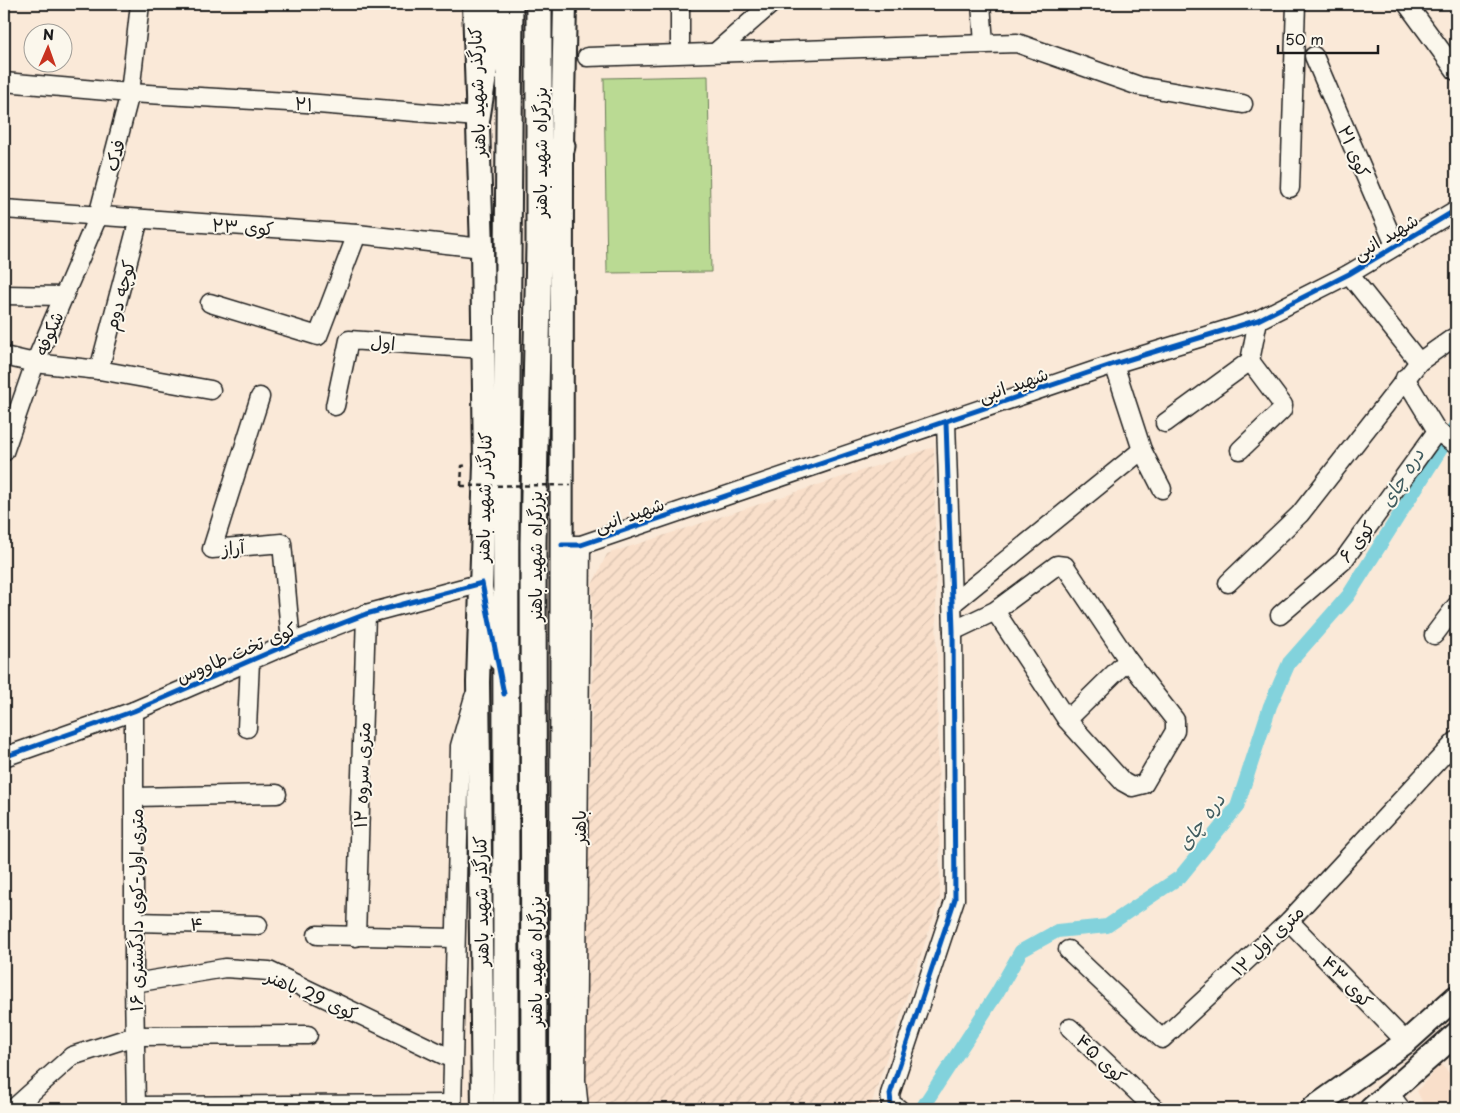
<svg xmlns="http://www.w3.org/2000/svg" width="1460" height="1113" viewBox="0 0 1460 1113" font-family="'Playpen Sans','Playpen Sans Arabic',sans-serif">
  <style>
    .built { fill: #f9dfca }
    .industrial { fill: url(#industrial-furrows) }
    .garden { fill: #bada93; stroke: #6b7b58 }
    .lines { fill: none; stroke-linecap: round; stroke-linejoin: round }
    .canal { stroke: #82d2dc; stroke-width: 14 }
    .minor-casing { stroke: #1c1c1c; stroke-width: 21 }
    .major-casing { stroke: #1c1c1c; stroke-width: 26 }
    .highway-casing { stroke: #1c1c1c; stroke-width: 29 }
    .path { stroke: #1c1c1c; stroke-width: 2.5; stroke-dasharray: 5 4; stroke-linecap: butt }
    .minor { stroke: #fbf7ec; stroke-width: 18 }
    .major { stroke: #fbf7ec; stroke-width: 22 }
    .highway { stroke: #fbf7ec; stroke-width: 25 }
    .path-bridge { stroke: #1c1c1c; stroke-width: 2.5; stroke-dasharray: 5 4; stroke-linecap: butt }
    .cycleway-casing { stroke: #fbf7ec; stroke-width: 8 }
    .cycleway { stroke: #0057b8; stroke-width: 5 }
    .labels { text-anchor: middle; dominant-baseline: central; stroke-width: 4; stroke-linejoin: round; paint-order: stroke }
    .street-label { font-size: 18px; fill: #1c1c1c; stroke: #fbf7ec }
    .water-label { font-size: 19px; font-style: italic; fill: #405c5f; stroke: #fbf7ec }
  </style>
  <defs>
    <pattern id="industrial-furrows" width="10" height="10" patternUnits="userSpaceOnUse" patternTransform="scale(1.25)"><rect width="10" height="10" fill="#f9dfca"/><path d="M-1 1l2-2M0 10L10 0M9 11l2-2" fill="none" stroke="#d5bfad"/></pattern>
  </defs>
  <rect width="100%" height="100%" fill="#fae9d8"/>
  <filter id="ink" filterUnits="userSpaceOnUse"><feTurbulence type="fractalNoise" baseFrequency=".02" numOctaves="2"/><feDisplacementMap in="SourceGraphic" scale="10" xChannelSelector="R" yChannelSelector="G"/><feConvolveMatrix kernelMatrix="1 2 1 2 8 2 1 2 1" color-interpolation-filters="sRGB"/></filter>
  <g filter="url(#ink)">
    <!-- built -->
    <polygon class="built" points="1441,1063 1456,1082 1456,1109 1426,1109 1417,1091"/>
    <!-- industrial -->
    <polygon class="industrial" points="934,447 940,897 871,1105 869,1109 585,1109 584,1024 593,660 592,585 607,554"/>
    <!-- garden -->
    <polygon class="garden" points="708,76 711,272 607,273 604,78"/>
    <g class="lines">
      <!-- canal -->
      <polyline class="canal" points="924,1105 997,993 1021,951 1057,931 1107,926 1180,877 1237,807 1270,706 1289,663 1348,596 1456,425"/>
      <defs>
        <g id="minor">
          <polyline points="680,4 680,53"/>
          <polyline points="981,4 984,43"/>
          <polyline points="1407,4 1456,71"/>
          <polyline points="716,52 771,4"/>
          <polyline points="1314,56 1395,245"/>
          <polyline points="587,57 1017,43 1139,86 1243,104"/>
          <polyline points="4,82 130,93 306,103 477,117"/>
          <polyline points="1290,188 1296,4"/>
          <polyline points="4,209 357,234 482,248"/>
          <polyline points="1349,274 1419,362"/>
          <polyline points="4,295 64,296"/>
          <polyline points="210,303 318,336 357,234"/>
          <polyline points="4,356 35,363 99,370 211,390"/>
          <polyline points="1114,364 1142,450 1162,489"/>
          <polyline points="99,370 139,219"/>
          <polyline points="1405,378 1437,431 1456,445"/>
          <polyline points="260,397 212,549 282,543 291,643"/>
          <polyline points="335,406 349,340 483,349"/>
          <polyline points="1165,423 1250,361 1258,320"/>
          <polyline points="1240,450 1282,410 1283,405 1250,361"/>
          <polyline points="4,452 35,363 98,216 130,93 140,4"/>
          <polyline points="562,545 581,545 1114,364 1258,320 1349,274 1456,210"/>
          <polyline points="1228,583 1300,514 1419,362 1453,338"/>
          <polyline points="952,604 1142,450"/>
          <polyline points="1280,615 1343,561 1437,431"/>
          <polyline points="953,631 995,611 1057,565 1065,566 1128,660 1175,720 1175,731 1144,784 1132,787 1123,782 1067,720 995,611"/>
          <polyline points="1434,635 1456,606"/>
          <polyline points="134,711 134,983 136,1109"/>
          <polyline points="1067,720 1128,660"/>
          <polyline points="247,728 250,661"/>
          <polyline points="4,757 134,711 291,643 366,614 482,583 498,661"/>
          <polyline points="135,797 277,794"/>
          <polyline points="1289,921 1406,1042"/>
          <polyline points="135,922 258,925"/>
          <polyline points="317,935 455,938"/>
          <polyline points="356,937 366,614"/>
          <polyline points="1068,950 1162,1039 1289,921 1456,741"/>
          <polyline points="134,983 225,968 269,971 452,1059"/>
          <polyline points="1070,1028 1155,1109"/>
          <polyline points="1389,1093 1401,1109"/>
          <polyline points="136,1106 451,1104"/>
          <polyline points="13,1109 72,1056 135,1036 308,1035"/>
          <polyline points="452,1109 460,746 474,697"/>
          <polyline points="579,1109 576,1080 581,545"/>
          <polyline points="899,1109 891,1104 890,1094 955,899 953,631 946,422"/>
        </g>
        <g id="major">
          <polyline points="474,4 482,248 485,464 478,682 483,1109"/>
          <polyline points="561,1109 562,146 565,4"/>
          <polyline points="1312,1109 1406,1042 1456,997"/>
          <polyline points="1371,1109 1456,1034"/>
        </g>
        <g id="highway">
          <polyline points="477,117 495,4"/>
          <polyline points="549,201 562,146"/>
          <path d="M506,1109C504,741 506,372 510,4"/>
          <polyline points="534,1109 533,543 539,245 539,4"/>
        </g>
      </defs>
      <!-- minor casing -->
      <use href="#minor" class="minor-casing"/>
      <!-- major casing -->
      <use href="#major" class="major-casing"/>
      <!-- highway casing -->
      <use href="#highway" class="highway-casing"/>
      <!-- path -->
      <polyline class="path" points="461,486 462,466 468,465"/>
      <!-- minor -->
      <use href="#minor" class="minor"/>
      <!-- major -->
      <use href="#major" class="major"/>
      <!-- highway -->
      <use href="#highway" class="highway"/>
      <!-- path-bridge -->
      <polyline class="path-bridge" points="461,486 571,485"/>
      <defs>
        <g id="cycleway">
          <polyline points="562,545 581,545 1114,364 1258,320 1349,274 1456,210"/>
          <polyline points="4,757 134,711 291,643 366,614 482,583 504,694"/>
          <polyline points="899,1109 891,1104 890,1094 955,899 953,631 946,422"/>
        </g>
      </defs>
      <!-- cycleway casing -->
      <use href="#cycleway" class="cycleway-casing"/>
      <!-- cycleway -->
      <use href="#cycleway" class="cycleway"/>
    </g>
  </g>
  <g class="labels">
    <!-- street labels -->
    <g class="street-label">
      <text transform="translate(476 92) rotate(-92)">کنارگذر شهید باهنر</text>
      <text transform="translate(304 103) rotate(4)">۲۱</text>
      <text transform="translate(1355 151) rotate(67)">کوی ۲۱</text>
      <text transform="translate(539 152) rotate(-90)">بزرگراه شهید باهنر</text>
      <text transform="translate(114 155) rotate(-75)">فدک</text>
      <text transform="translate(243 226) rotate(4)">کوی ۲۳</text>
      <text transform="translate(1385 236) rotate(-31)">شهید انبی</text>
      <text transform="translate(119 295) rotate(-75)">کوچه دوم</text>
      <text transform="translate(48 333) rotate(-67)">شکوفه</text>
      <text transform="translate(383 342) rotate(4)">اول</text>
      <text transform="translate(1013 384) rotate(-19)">شهید انبی</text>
      <text transform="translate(483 497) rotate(-89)">کنارگذر شهید باهنر</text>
      <text transform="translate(629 514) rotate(-19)">شهید انبی</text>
      <text transform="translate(1356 541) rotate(-52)">کوی ۶</text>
      <text transform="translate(233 547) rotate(-5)">آراز</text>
      <text transform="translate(534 556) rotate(-90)">بزرگراه شهید باهنر</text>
      <text transform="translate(236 652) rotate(-23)">کوی تخت طاووس</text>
      <text transform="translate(361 775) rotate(-88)">۱۲ متری سروه</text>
      <text transform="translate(578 827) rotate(-90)">باهنر</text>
      <text transform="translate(480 901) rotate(-91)">کنارگذر شهید باهنر</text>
      <text transform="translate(135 910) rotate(-90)">۱۶ متری اول-کوی دادگستری</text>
      <text transform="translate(197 923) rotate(1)">۴</text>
      <text transform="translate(1267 940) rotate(-44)">۱۲ متری اول</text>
      <text transform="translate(534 961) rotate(-90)">بزرگراه شهید باهنر</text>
      <text transform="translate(1348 981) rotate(46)">کوی ۴۳</text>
      <text transform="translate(312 994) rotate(24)">کوی 29 باهنر</text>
      <text transform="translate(1102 1058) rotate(44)">کوی ۴۵</text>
    </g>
    <!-- water labels -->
    <g class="water-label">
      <text transform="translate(1401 477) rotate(-58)">دره چای</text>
      <text transform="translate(1200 821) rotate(-53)">دره چای</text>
    </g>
  </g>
  <!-- margin -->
  <rect width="1460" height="1113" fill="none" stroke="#fbf7ec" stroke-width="20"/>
  <rect x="10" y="10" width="1440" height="1093" fill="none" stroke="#1c1c1c" stroke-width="2" filter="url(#ink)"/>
  <!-- north arrow -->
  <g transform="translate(48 48) rotate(2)"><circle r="24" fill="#fbf7ec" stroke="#a29f99"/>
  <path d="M0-4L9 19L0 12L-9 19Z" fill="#c8321e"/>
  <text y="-8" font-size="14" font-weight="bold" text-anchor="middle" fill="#1c1c1c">N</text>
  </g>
  <!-- scale -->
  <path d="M1278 45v8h100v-8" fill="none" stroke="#1c1c1c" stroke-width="2.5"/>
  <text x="1285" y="45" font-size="15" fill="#1c1c1c" stroke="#fbf7ec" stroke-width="4" paint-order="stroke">50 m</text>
</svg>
